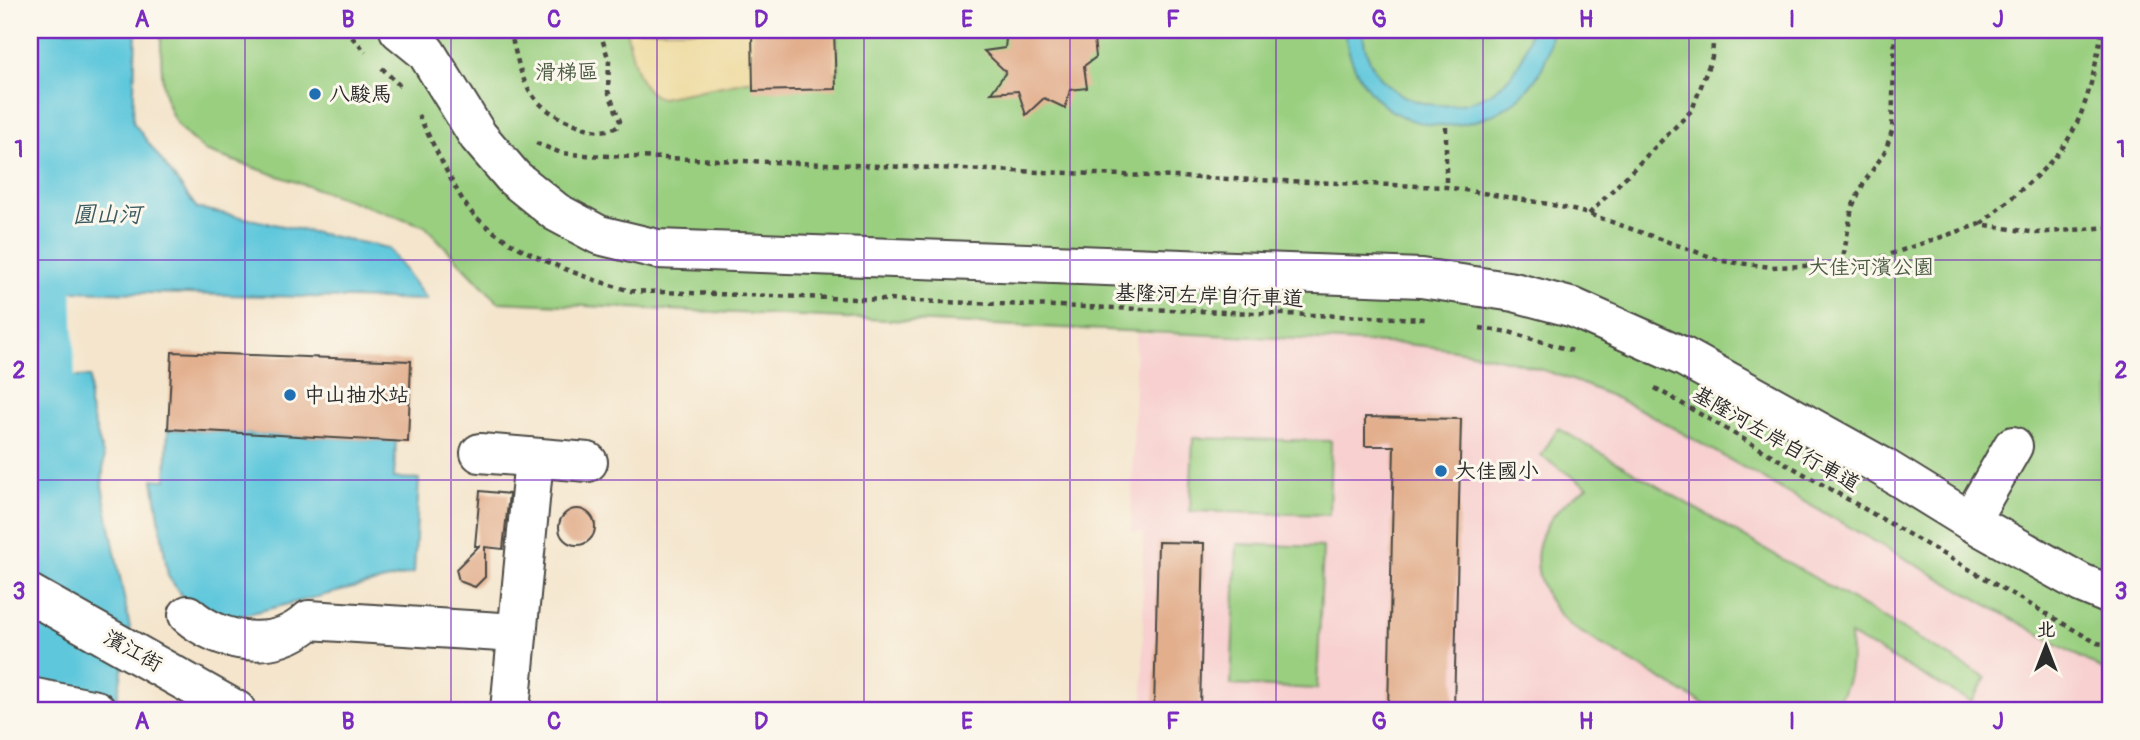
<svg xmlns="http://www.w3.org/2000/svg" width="2140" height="740" viewBox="0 0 2140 740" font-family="Pangolin,'LXGW WenKai TC',sans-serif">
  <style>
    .built { fill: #f7d0cf }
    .green { fill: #9acf80; stroke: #627d56; stroke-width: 2 }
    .sand { fill: #eeda9e; stroke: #8c8264; stroke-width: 2 }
    .water { fill: #5fc7dc; stroke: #457984; stroke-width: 2 }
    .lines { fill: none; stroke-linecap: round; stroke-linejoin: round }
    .river { stroke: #5fc7dc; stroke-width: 63 }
    .building { fill: #e2ae8c }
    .minor-casing { stroke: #494743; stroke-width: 42 }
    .major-casing { stroke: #494743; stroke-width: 42 }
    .highway-casing { stroke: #494743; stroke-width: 42 }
    .path { stroke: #494743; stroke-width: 4.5; stroke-dasharray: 5 5; stroke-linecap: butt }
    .minor { stroke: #fff; stroke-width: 38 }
    .major { stroke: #fff; stroke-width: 38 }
    .highway { stroke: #fff; stroke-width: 38 }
    .grid { fill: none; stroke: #7b2cbf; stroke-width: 2; stroke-opacity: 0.55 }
    .poi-dot { fill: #1f6fb2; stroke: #fbf7ec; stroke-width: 2.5 }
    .labels { text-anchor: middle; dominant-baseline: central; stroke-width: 6; stroke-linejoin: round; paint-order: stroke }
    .park-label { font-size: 21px; fill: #4c5c44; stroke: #fbf7ec }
    .poi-label { font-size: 21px; fill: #2b2b2b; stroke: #fbf7ec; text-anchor: start }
    .street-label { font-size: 21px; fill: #2b2b2b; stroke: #fbf7ec }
    .water-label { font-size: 23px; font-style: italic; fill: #3b5a60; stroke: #fbf7ec }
    .neatline { fill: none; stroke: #7b2cbf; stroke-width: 2.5 }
    .grid-label { font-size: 23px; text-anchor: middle; font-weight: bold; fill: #7b2cbf }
  </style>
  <rect width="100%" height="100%" fill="#fbf7ec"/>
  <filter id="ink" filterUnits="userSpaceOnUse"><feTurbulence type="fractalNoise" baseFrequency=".0143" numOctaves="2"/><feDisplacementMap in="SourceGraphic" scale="14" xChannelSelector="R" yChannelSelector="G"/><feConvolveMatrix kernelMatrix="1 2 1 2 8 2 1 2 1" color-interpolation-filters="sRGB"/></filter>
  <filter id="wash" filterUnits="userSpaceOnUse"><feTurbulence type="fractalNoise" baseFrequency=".00686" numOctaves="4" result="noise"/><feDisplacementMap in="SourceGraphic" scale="28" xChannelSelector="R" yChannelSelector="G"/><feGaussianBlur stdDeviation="1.57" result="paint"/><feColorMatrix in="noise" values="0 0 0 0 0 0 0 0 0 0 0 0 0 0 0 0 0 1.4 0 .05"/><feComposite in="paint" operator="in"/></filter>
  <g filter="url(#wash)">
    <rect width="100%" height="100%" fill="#f4e5cc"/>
    <!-- built -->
    <polygon class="built" points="1136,334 1405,344 1458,349 1537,366 1576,379 1643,411 2110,674 2110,708 1143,710 1143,533 1131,531"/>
    <!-- green -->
    <g class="green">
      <path d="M161,30H2110V674L1643,411C1563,371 1494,352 1405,344L498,302L425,226L205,151C197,144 187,136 180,128C159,102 161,60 161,30Z"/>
      <path d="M1558,428L1986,678L1971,702L1850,635C1852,664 1852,686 1831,710H1714L1572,627C1520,580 1527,522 1588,487L1541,456Z"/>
      <polygon points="1193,438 1331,441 1329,515 1190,511"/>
      <polygon points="1237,544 1323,547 1317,689 1231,685"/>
    </g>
    <!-- sand -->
    <path class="sand" d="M626,30H836L839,70L831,76L752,80L661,98C636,92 632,51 626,30Z"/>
    <!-- water -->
    <g class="water">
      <polygon points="30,30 136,30 133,122 197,208 388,248 427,300 30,290"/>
      <path d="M1363,30C1367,129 1517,132 1530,30H1551C1549,122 1417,161 1365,85C1353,68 1348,51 1344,31Z"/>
      <polygon points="30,376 90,377 89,405 104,458 102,486 130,628 115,710 30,710"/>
      <polygon points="168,429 396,441 394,478 419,479 414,573 228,619 184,599 168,576 153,479 166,480"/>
    </g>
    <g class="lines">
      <!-- river -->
      <polyline class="river" points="38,206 46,463"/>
    </g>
    <g id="blocks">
      <!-- building -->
      <g class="building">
        <polygon points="752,30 834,30 836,89 753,91"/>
        <polygon points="1007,30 1093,30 1096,57 1084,66 1087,88 1070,90 1065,108 1044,98 1026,115 1018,91 991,93 1006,72 984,51 1005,48"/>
        <polygon points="172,352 411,361 408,442 168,429"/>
        <polygon points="1365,417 1461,419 1454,710 1388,710 1394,446 1365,446"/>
        <polygon points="480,491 509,494 503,549 485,547 485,577 475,587 459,581 456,569 479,546 475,546"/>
        <circle cx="577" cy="527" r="18"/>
        <polygon points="1158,542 1204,543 1200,710 1154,710"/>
      </g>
    </g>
  </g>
  <g filter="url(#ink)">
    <use href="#blocks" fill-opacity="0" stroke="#494743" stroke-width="2"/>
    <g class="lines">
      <defs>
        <g id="minor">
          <polyline points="399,30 426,52 478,136 514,178 556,212 599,235 657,249 1421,278 1514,292 1574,308 1684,357 1881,466 1970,521 2081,583 2110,595"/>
          <polyline points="480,453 588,462"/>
          <polyline points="1970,521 2013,446"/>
          <path d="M188,615C220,643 276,653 309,620L517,633"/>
          <polyline points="510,710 534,458"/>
        </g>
        <polyline id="major" points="30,594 236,710"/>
        <polyline id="highway" points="30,697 96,710"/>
      </defs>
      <!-- minor casing -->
      <use href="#minor" class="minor-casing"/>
      <!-- major casing -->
      <use href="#major" class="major-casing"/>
      <!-- highway casing -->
      <use href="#highway" class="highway-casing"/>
      <!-- path -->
      <g class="path">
        <polyline points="345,30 366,52"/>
        <polyline points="483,30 509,30"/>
        <path d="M510,30C522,78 524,105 575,124C589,130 603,134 617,127L620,121L608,91L609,61L601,35"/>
        <polyline points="382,68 401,87"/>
        <path d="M418,115C431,138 457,197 473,214C510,252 581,277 631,291L1426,319"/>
        <polyline points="1446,127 1446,187"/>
        <polyline points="536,143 561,153 583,155 1446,187 1549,204 1589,214 1722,261 1771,267 1842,265 1879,258 1980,224 2036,233 2110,227"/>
        <polyline points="1589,214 1692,110 1712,57 1714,30"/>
        <path d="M1981,224C2008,200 2037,179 2060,151C2086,118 2095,70 2102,30"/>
        <polyline points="1842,265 1852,207 1865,181 1885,152 1892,131 1895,30"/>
        <polyline points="1480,328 1509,332 1573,351"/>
        <polyline points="1655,388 2097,643 2110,645"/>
      </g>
      <!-- minor -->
      <use href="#minor" class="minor"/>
      <!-- major -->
      <use href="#major" class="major"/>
      <!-- highway -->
      <use href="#highway" class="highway"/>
    </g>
  </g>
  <!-- grid -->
  <path class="grid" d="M245,30V710M451,30V710M657,30V710M864,30V710M1070,30V710M1276,30V710M1483,30V710M1689,30V710M1895,30V710M30,260H2110M30,480H2110"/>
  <!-- markers -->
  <g class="poi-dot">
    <circle cx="315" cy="94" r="7"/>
    <circle cx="290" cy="395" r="7"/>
    <circle cx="1441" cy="471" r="7"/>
  </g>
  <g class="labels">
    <!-- park labels -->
    <g class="park-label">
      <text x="567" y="72">滑梯區</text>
      <text x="1871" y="267">大佳河濱公園</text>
    </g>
    <!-- poi labels -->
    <g class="poi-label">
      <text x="329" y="94">八駿馬</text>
      <text x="304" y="395">中山抽水站</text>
      <text x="1455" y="471">大佳國小</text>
    </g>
    <!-- street labels -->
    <g class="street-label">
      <text transform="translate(1209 296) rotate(2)">基隆河左岸自行車道</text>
      <text transform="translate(1776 439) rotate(30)">基隆河左岸自行車道</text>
      <text transform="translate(133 651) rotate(29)">濱江街</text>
    </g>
    <!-- water labels -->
    <g class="water-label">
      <text x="107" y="214">圓山河</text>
    </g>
  </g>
  <!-- margin -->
  <rect width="2140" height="740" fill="none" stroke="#fbf7ec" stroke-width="77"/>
  <!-- north arrow -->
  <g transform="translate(2046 646)" stroke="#fbf7ec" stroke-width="5" paint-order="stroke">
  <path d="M0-5L12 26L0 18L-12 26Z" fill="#2b2b2b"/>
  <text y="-10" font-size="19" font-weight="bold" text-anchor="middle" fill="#2b2b2b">北</text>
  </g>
  <rect x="38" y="38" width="2064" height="664" class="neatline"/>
  <g class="grid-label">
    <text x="142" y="27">A</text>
    <text x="348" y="27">B</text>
    <text x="554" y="27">C</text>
    <text x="761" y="27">D</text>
    <text x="967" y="27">E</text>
    <text x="1173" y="27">F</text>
    <text x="1379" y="27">G</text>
    <text x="1586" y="27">H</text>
    <text x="1792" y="27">I</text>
    <text x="1998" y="27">J</text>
    <text x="19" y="157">1</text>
    <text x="2121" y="157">1</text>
    <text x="19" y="378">2</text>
    <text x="2121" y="378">2</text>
    <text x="19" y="599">3</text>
    <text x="2121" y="599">3</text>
    <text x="142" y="729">A</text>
    <text x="348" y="729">B</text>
    <text x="554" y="729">C</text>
    <text x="761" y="729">D</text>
    <text x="967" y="729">E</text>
    <text x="1173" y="729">F</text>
    <text x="1379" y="729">G</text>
    <text x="1586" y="729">H</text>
    <text x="1792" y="729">I</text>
    <text x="1998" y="729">J</text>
  </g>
</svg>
